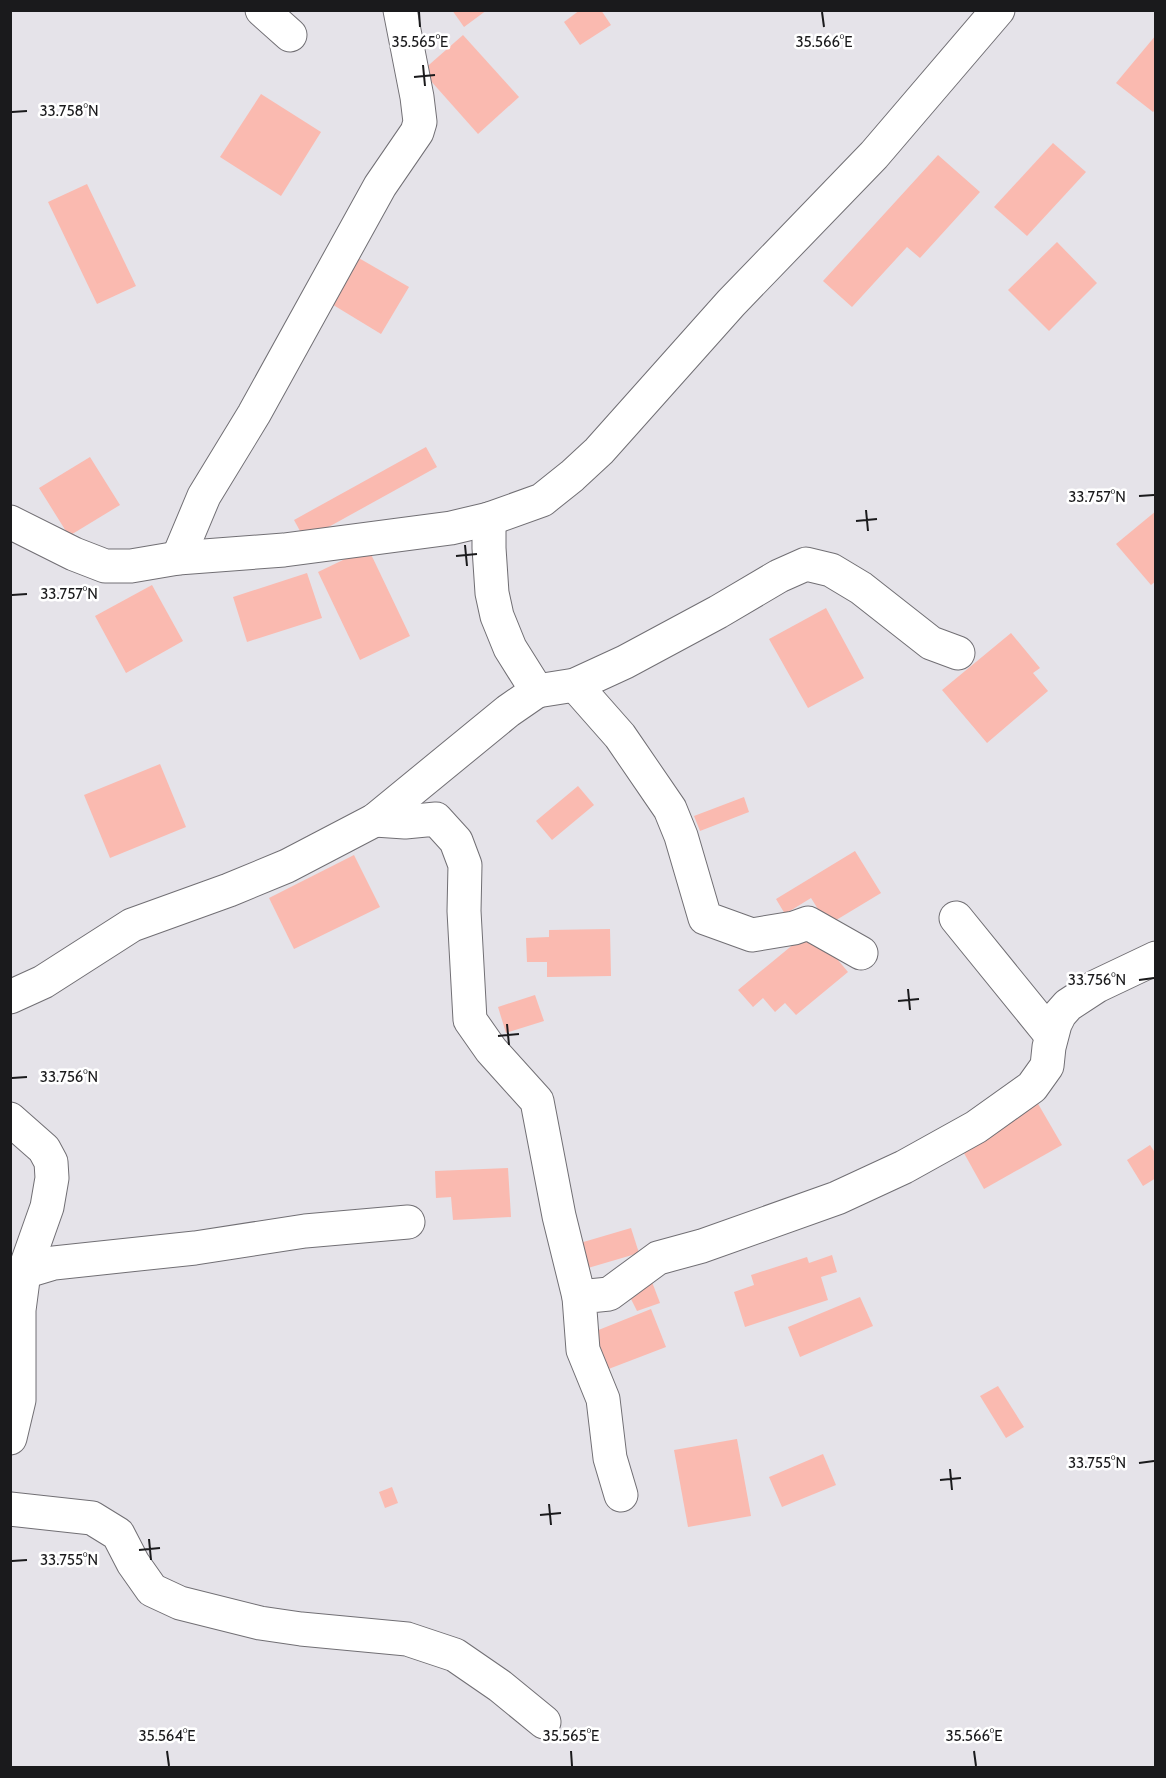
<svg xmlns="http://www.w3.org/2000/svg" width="1166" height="1778" viewBox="0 0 1166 1778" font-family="Cabin,sans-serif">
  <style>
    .building { fill: #fabab0 }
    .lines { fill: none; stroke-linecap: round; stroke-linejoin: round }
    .street-casing { stroke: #716f74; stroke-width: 35 }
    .street { stroke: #fff; stroke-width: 33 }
    .ticks { fill: none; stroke: #1a1a1c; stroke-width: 2 }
    .ticks-label { font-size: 15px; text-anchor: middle; fill: #1a1a1c; stroke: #fff; stroke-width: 5; stroke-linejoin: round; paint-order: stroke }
  </style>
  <rect width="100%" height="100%" fill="#e5e3e9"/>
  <!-- building -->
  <g class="building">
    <polygon points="452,10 487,10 464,27"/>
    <polygon points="580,10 601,10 611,25 580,45 564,22"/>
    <polygon points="463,35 519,97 478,134 422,71"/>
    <polygon points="1156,35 1156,109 1153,112 1116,83"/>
    <polygon points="261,94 321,132 281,196 220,157"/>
    <polygon points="1053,143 1086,172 1027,236 994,207"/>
    <polygon points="938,155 980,192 920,258 907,247 852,307 823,281"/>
    <polygon points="87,184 136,286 97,304 48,202"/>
    <polygon points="1057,242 1097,283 1049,331 1008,290"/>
    <polygon points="357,257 409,287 381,334 330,303"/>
    <polygon points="426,447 437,467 305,540 294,520"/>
    <polygon points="90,457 120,505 69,536 39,488"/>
    <polygon points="1156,511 1156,581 1151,585 1116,544"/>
    <polygon points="368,548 410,636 360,660 318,572"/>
    <polygon points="307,573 322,618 247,642 233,597"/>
    <polygon points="152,585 183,641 126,673 95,616"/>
    <polygon points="826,608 864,678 808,708 769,639"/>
    <polygon points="1011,633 1040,668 1033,673 1048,691 987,743 942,690"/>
    <polygon points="160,764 186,827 110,858 84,795"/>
    <polygon points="578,786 594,805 552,840 536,821"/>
    <polygon points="744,797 749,812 700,831 694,816"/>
    <polygon points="855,851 881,893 828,925 811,898 785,914 776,899"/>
    <polygon points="354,855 380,907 294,949 269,898"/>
    <polygon points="610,929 611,976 547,977 547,962 527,962 526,938 549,937 549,930"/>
    <polygon points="812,929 848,972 796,1015 785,1003 775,1012 763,998 753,1007 738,990"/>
    <polygon points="535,995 544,1021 506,1033 498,1007"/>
    <polygon points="1037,1102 1062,1145 984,1189 960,1146"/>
    <polygon points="1150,1145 1156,1154 1156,1178 1143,1186 1127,1160"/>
    <polygon points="508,1168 511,1217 453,1220 451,1197 436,1198 435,1171"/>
    <polygon points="631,1228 639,1253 588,1268 580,1243"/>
    <polygon points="832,1255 837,1272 821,1277 828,1300 745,1327 734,1292 754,1285 751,1275 807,1257 809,1263"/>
    <polygon points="652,1282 660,1303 637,1311 627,1291"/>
    <polygon points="860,1297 873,1326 800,1357 788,1327"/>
    <polygon points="651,1309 666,1347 606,1370 591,1333"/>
    <polygon points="998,1386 1024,1427 1006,1438 980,1396"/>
    <polygon points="737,1439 751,1516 688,1527 674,1450"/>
    <polygon points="823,1454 836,1485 782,1507 769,1477"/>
    <polygon points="392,1487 398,1503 385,1508 379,1492"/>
  </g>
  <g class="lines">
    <defs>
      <g id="street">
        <polyline points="262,10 290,35"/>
        <polyline points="10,522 74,554 105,566 131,566 178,558 284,550 451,528 489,519 542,500 572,476 599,451 731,303 874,155 998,10"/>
        <polyline points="178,558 204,496 254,414 380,186 417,132 420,122 417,97 400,10"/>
        <polyline points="575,685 620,736 670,809 681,836 705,918 752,935 794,928 808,923 861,953"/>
        <polyline points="537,691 575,685 625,662 718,612 779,576 806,564 831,570 861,588 931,643 958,653"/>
        <polyline points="375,820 405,822 436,819 456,841 465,865 464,911 470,1020 491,1050 537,1101 559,1216 579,1297"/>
        <polyline points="956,918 1051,1035"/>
        <polyline points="10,997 43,982 132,925 229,890 287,866 375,820 508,711 537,691 510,648 497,616 492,593 489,548 489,519"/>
        <polyline points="10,1119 44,1149 51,1162 52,1178 47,1207 24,1272 19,1310 19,1400 10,1438"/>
        <polyline points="24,1272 54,1263 195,1248 305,1231 408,1222"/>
        <polyline points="621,1495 610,1458 603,1399 583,1350 579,1297 609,1294 658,1258 702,1246 837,1198 904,1167 976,1127 1032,1087 1047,1066 1049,1047 1055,1024 1060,1014 1068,1005 1097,986 1156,958"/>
        <polyline points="10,1509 92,1518 118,1534 133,1563 152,1590 180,1603 260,1623 301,1629 407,1639 455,1655 500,1686 544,1722"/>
      </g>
    </defs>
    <!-- street casing -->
    <use href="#street" class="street-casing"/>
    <!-- street -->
    <use href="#street" class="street"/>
  </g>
  <!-- ticks -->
  <path class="ticks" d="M419,12L420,27M822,12L824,27M423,65L425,86M414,77L435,75M12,112L27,111M1139,496L1154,495M866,510L868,531M856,521L877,519M465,545L467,566M456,556L477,554M12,595L27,594M1139,980L1154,978M908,989L910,1010M898,1001L919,999M507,1024L509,1045M498,1036L519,1034M12,1078L27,1077M1139,1463L1154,1461M950,1469L952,1490M940,1480L961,1478M549,1504L551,1525M540,1515L561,1513M149,1539L151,1560M139,1550L160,1548M12,1561L27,1560M167,1751L169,1766M571,1751L572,1766M974,1751L976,1766"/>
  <g class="ticks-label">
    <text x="420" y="47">35.565°E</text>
    <text x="824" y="47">35.566°E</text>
    <text x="69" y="116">33.758°N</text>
    <text x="1097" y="502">33.757°N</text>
    <text x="69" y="599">33.757°N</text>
    <text x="1097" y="985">33.756°N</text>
    <text x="69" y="1082">33.756°N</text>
    <text x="1097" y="1468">33.755°N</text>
    <text x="69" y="1565">33.755°N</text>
    <text x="167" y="1741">35.564°E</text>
    <text x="571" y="1741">35.565°E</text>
    <text x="974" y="1741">35.566°E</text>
  </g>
  <!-- border -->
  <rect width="1166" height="1778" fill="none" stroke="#1a1a1c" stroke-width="24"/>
</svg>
